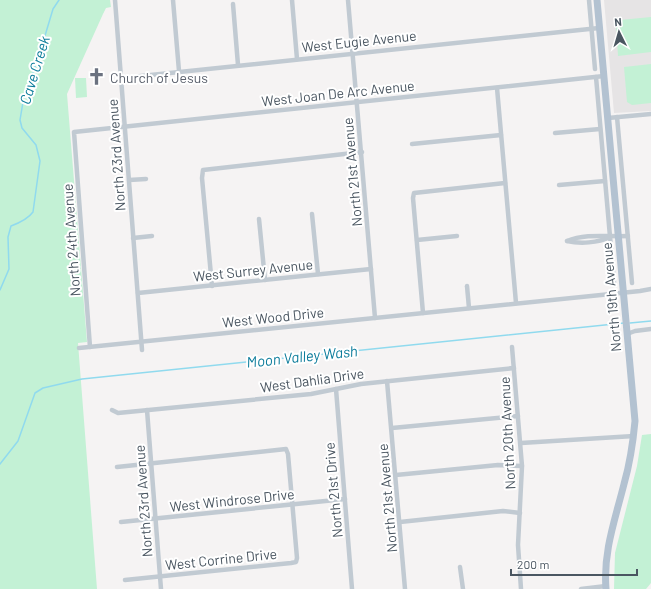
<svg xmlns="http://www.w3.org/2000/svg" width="651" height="589" viewBox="0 0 651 589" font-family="Barlow,sans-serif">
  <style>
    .education { fill: #e6e4e5 }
    .green { fill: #c3f1d5 }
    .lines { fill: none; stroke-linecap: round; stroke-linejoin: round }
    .stream { stroke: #90daee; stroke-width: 1.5 }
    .minor { stroke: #c1cad2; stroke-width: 4.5 }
    .primary { stroke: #b3c2d1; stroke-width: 7 }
    .labels { text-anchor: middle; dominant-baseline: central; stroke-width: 4; stroke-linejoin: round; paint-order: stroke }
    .street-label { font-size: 14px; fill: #4a5661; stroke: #fff }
    .worship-label { font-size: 14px; fill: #5b616d; stroke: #fff; text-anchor: start }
    .water-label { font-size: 15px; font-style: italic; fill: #0c7c9b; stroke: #fff }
  </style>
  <rect width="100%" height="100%" fill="#f5f3f3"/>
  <!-- education -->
  <polygon class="education" points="604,0 651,0 651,111 614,113"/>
  <!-- green -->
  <g class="green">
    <polygon points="0,0 110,0 111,7 106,8 103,14 67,94 87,342 78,343 97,589 0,589"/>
    <polygon points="651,17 651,52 618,56 616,25 620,20"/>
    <polygon points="651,64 651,103 632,105 627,102 624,67"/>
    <polygon points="75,78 86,78 87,97 76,98"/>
    <polygon points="651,434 651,583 646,589 614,589 615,553 637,466 642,435"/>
  </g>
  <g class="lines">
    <!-- stream -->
    <g class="stream">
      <path d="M0,290L9,269L8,237L11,226C19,223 28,219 33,212L40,161L36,145L22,128L20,120L24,96L38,59L53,9L59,0"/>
      <polyline points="630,323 651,321"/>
      <polyline points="0,464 18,441 35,393 43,388 82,379 624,323"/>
    </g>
    <!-- minor -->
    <g class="minor">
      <polyline points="115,0 142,350"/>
      <polyline points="173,0 179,71"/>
      <polyline points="292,0 297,59"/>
      <polyline points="348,0 375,318"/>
      <polyline points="589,0 595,69"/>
      <polyline points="233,4 238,65"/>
      <polyline points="596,77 614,282"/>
      <polyline points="122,78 599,28"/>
      <polyline points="497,88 516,303"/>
      <polyline points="617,117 632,283"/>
      <polyline points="608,118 651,114"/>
      <polyline points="555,133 600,129"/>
      <polyline points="412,144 501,135"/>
      <polyline points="129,180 146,179"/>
      <polyline points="559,185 605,181"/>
      <polyline points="312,214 318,274"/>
      <polyline points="259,219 265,280"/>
      <polyline points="133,238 152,236"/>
      <polyline points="417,240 457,236"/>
      <path d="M567,241C586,233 608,237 628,236"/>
      <path d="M567,241C580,244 598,243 610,237"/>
      <polyline points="212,286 202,178 203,170 362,152"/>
      <polyline points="467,286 469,308"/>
      <polyline points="138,293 371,269"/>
      <polyline points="423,313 413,198 414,193 505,183"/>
      <polyline points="627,334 635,331 651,329"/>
      <polyline points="90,347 74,132 604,76"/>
      <polyline points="512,347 522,466 518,545 521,589"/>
      <polyline points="79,348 640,291 651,289"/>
      <polyline points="387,381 405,589"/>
      <polyline points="336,389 352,589"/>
      <polyline points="112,410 118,413 311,394 361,384 514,368"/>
      <polyline points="147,410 161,589"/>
      <polyline points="392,428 518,416"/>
      <polyline points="521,443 634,436"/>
      <polyline points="117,467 286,449 288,454 297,558 296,562 291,563 125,580"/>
      <polyline points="396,475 498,465 522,466"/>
      <polyline points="121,522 345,499"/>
      <polyline points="400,522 503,511 520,513"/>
      <polyline points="460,567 463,589"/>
      <polyline points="581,589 606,586"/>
    </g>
    <!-- primary -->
    <path class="primary" d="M597,0L635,421C633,443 630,463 624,484C615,520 603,552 606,589"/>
  </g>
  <!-- icons -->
  <defs>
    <symbol id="church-bare" viewBox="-9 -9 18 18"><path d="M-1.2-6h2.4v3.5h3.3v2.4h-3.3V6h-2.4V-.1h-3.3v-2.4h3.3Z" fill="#6b7280" stroke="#fff" stroke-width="2.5" paint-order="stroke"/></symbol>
  </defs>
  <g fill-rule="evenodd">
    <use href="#church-bare" x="84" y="64" width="25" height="25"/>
  </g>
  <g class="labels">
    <!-- street labels -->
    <g class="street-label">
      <text transform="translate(359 41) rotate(-6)">West Eugie Avenue</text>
      <text transform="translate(338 93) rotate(-6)">West Joan De Arc Avenue</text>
      <text transform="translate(116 155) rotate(-94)">North 23rd Avenue</text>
      <text transform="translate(352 172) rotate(-95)">North 21st Avenue</text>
      <text transform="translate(71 240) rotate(-94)">North 24th Avenue</text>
      <text transform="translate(253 270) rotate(-6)">West Surrey Avenue</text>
      <text transform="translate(611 297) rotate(-95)">North 19th Avenue</text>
      <text transform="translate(273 317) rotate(-6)">West Wood Drive</text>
      <text transform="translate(312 380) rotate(-8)">West Dahlia Drive</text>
      <text transform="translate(507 433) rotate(-93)">North 20th Avenue</text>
      <text transform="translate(333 490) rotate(-95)">North 21st Drive</text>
      <text transform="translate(387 498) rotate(-95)">North 21st Avenue</text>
      <text transform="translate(232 500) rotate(-6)">West Windrose Drive</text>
      <text transform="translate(143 501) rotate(-94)">North 23rd Avenue</text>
      <text transform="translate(221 559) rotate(-6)">West Corrine Drive</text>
    </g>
    <!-- worship labels -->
    <g class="worship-label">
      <text x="110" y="77">Church of Jesus</text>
    </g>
    <!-- water labels -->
    <g class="water-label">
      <text transform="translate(34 70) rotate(-73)">Cave Creek</text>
      <text transform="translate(302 356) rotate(-6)">Moon Valley Wash</text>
    </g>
  </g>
  <!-- north arrow -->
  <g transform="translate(619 32) rotate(355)" stroke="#ffffff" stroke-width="3" paint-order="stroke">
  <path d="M0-3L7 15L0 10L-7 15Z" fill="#4a5661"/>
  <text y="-6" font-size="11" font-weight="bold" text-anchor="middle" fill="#4a5661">N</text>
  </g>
  <!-- scale -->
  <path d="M511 569v6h126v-6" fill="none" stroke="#4a5661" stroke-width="2"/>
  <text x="517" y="569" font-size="12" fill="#4a5661" stroke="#ffffff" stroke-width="3" paint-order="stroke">200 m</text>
</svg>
